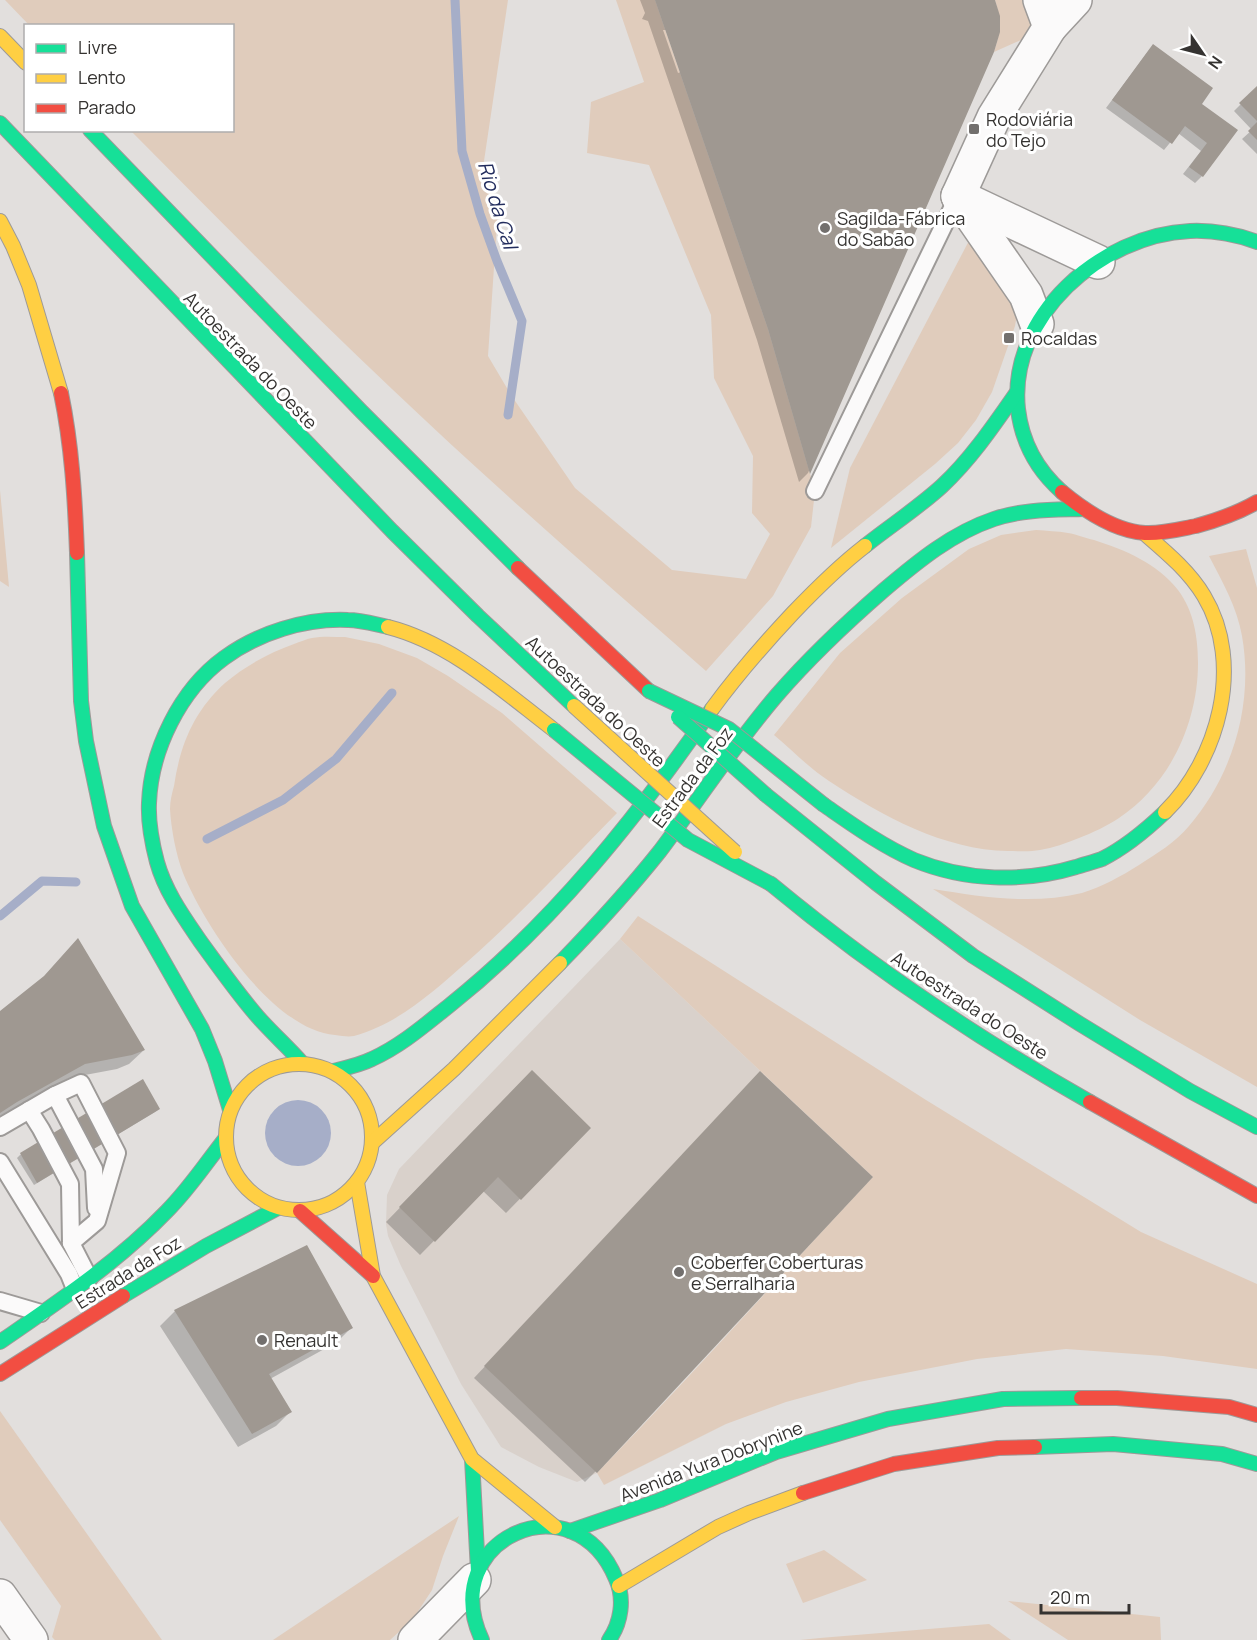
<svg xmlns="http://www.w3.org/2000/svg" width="1257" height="1640" viewBox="0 0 1257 1640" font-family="Manrope,sans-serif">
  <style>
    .built { fill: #d9d1cb }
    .green { fill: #e0ccbc }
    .water { fill: #a6aec8 }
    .shadow { fill: #0003; fill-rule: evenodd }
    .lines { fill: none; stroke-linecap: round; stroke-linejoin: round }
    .stream { stroke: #a6aec8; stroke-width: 9 }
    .building { fill: #9f9891 }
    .lane-casing { stroke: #9d9a98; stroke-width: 20 }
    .street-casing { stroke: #9d9a98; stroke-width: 36 }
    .fast-casing { stroke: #9d9a98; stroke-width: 16 }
    .slow-casing { stroke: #9d9a98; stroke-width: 16 }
    .jam-casing { stroke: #9d9a98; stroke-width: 16 }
    .lane { stroke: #fbfafa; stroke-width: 16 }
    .street { stroke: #fbfafa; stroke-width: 33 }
    .fast { stroke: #16e098; stroke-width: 14 }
    .slow { stroke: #ffcf43; stroke-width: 14 }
    .jam { stroke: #f24e42; stroke-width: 14 }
    .fast-bridge-casing { stroke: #9d9a98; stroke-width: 16; stroke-linecap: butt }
    .slow-bridge-casing { stroke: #9d9a98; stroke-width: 16; stroke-linecap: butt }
    .fast-bridge { stroke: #16e098; stroke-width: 14 }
    .slow-bridge { stroke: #ffcf43; stroke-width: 14 }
    .poi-dot { fill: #726f6d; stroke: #fff; stroke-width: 2 }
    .labels { text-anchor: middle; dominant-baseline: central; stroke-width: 6; stroke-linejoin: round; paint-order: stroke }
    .poi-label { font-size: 18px; fill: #353331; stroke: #fff; text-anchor: start }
    .street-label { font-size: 18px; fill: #353331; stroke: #fff }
    .water-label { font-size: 20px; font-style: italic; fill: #232d5e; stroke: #fff }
  </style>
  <rect width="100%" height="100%" fill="#e2dfdd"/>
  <!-- built -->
  <polygon class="built" points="620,939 873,1177 597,1473 577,1482 539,1467 501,1447 461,1384 401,1266 388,1236 386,1224 387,1195 399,1169"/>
  <!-- green -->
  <g class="green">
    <path d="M5,0H508L484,161L498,208L488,356L511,395L575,488L672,570L746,579L770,534L752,513L753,456L714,378L711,315L649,165L587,153L591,102L644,82L616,0H655L768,329L815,491L811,527L773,596L706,671C600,578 494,486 392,389C303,305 217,218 131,131L232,130V26L29,25Z"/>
    <path d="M995,0H1075L1050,27L994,52C1001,29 1002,23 995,0Z"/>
    <polygon points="972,235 1011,290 1017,314 1015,326 992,392 976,420 958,443 935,464 831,548 850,468"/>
    <polygon points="0,490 9,587 0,581"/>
    <path d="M1036,530C1047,531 1057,531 1068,533C1076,534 1085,538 1094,540C1125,550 1157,563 1178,590C1194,611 1198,638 1198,663C1198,723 1170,784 1119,818C1107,826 1092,833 1079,838C1066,843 1053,848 1040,850C1030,852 1018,851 1008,851C944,850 882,816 829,781C809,768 792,750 774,735L840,653L902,598L969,549L1001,535Z"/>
    <path d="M1246,549L1257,588V1087L1140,1020L933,889C982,897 1033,905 1082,893C1101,887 1122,876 1139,865C1156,854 1176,842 1189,826C1233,775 1254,703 1242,636C1237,607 1222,581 1209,556Z"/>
    <path d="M345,637L379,644L417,658L448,676L502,713L617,813C568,863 520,915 467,962C434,991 398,1024 354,1036C348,1037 342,1036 335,1035C273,1030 205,927 183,873C176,855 171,828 170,809C170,801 172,793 174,786C180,745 194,711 225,683C245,666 269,653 294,644C300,642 306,639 312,638C322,636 334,637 345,637Z"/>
    <path d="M638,916L926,1100L1141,1232L1257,1284V1369L1163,1356L1066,1349L977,1359L859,1382L786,1402L726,1424L604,1485L597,1473C691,1376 781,1275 873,1177L620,939Z"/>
    <polygon points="0,1411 162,1640 55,1640 52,1637 61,1606 0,1520"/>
    <polygon points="459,1516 443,1556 432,1590 413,1619 390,1640 273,1640"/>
    <polygon points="824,1550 867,1580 803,1603 786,1564"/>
    <polygon points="1008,1601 1160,1617 1161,1640 1068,1640"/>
    <polygon points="989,1624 1011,1640 800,1640 820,1638"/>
  </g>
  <!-- water -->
  <circle class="water" cx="298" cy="1133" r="33"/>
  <!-- shadow -->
  <g class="shadow">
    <path d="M640,0H993L992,51L808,473L799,482L757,340L648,21L642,19L645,13ZM663,30H666L681,72L678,73Z"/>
    <polygon points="1147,53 1199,104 1235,130 1202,176 1195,183 1183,174 1201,151 1178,133 1164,150 1106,108"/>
    <polygon points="1257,88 1257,154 1242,139 1252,130 1234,111"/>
    <polygon points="0,1013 144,1050 129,1064 117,1069 69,1078 0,1116"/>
    <polygon points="532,1072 589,1128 506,1213 483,1191 420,1255 386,1222"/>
    <polygon points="142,1081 159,1109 155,1112 34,1185 17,1158 20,1155"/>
    <polygon points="750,1084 596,1471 585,1482 474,1378"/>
    <polygon points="306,1247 351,1328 337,1342 270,1379 290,1412 276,1426 238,1447 160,1326 175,1311"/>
  </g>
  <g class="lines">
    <!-- stream -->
    <g class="stream">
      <polyline points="455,0 462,151 480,214 497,261 522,321 508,415"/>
      <polyline points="207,839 283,800 336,759 392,693"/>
      <polyline points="0,916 42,881 76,882"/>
    </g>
  </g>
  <!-- building -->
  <g class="building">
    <polygon points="655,0 995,0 1000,16 1000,32 994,52 810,474 768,329"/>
    <polygon points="1153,44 1213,88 1202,104 1238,130 1203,177 1189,167 1207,143 1185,126 1172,144 1112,100"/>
    <polygon points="1257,86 1257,121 1239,103"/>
    <polygon points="1257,122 1257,140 1248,131"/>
    <polygon points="78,938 145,1050 132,1055 85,1064 17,1102 0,1113 0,1011 44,976"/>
    <polygon points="532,1070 591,1128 521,1200 498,1177 435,1242 399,1207"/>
    <polygon points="760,1071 873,1177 597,1473 484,1366"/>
    <polygon points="143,1079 160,1109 37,1183 20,1153"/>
    <polygon points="307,1245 353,1328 269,1374 292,1412 252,1434 174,1310"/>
  </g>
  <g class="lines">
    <defs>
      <g id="lane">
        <polyline points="815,491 958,196"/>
        <polyline points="55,1095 94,1169 96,1208"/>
        <polyline points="29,1110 41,1129 70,1184 71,1243"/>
        <polyline points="0,1127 55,1095 81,1083 117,1153 97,1221 71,1243 89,1278"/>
        <polyline points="0,1162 69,1274 75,1289"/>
        <polyline points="0,1301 41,1313"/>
      </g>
      <g id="street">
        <polyline points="1050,27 1075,0"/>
        <polyline points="958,196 994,117 1050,27 1040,0"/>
        <polyline points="958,196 1098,262"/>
        <polyline points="959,198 1026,295 1037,324"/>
        <polyline points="0,1596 31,1640"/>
        <polyline points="415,1640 474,1580"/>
      </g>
      <g id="fast">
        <polyline points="0,123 392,531 478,616 574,706"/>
        <polyline points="90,130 361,411 518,568"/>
        <path d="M1062,492C1037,470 1022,443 1018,409C1008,316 1101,235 1190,231C1213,230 1235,234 1257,242"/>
        <path d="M865,546C890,526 918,508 942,486C971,459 994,425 1017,392"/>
        <polyline points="77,553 81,701 86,741 104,826 132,906 202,1029 215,1061 230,1110"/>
        <polyline points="766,795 876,883 973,956 1080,1024 1190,1091 1257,1127"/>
        <path d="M824,805C853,825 882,846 914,860C965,881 1023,883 1076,867C1085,864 1094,862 1102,859C1126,847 1146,830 1165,812"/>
        <path d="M771,884C871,967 977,1038 1090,1102"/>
        <path d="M560,963C595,927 629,890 660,851C699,799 735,744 777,695C810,657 846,623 884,590C917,562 952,533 994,519C1024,509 1053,510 1084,509"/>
        <path d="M302,1063C288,1047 272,1033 258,1017C237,993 219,967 200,941C183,916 165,891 157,862C152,843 148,823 149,803C151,750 180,690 224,658C258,633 305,618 348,620C361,620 374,624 388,627"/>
        <path d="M333,1071C346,1068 360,1065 372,1059C401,1046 426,1024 450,1005C554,922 637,817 712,709"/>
        <polyline points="123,1296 206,1246 278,1208"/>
        <path d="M0,1342C58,1302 118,1262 167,1211C189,1189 206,1163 225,1139"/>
        <polyline points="1035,1447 1113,1444 1222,1454 1257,1464"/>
        <polyline points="472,1459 478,1571"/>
        <polyline points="570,1531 660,1500 776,1452 888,1419 1003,1399 1081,1398"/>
        <path d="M482,1640C435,1539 574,1477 616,1579C625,1599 621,1623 609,1640"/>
      </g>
      <g id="slow">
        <polyline points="0,36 26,63"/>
        <polyline points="0,221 13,246 29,285 61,393"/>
        <path d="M1144,533C1166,552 1189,571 1204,596C1245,664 1218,760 1165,812"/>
        <path d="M388,627C451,643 503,691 554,730"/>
        <path d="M712,709C737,675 764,644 793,613C816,589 839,566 865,546"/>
        <circle cx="299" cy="1137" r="73"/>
        <polyline points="372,1143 454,1069 560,963"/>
        <polyline points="357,1182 373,1276 472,1459 555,1527"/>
        <polyline points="619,1586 718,1527 749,1513 803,1493"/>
      </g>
      <g id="jam">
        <path d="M61,393C72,446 75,499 77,553"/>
        <path d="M1062,492C1085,511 1114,531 1145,533C1162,534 1180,529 1196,526C1218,520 1238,513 1257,502"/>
        <polyline points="518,568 649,691"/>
        <polyline points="1090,1102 1257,1196"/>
        <polyline points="300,1211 373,1276"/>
        <polyline points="0,1374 123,1296"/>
        <polyline points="1081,1398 1117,1398 1229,1407 1257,1415"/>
        <polyline points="803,1493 894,1464 998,1448 1035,1447"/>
      </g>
    </defs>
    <!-- lane casing -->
    <use href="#lane" class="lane-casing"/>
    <!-- street casing -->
    <use href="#street" class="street-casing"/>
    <!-- fast casing -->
    <use href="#fast" class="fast-casing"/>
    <!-- slow casing -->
    <use href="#slow" class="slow-casing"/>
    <!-- jam casing -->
    <use href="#jam" class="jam-casing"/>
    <!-- lane -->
    <use href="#lane" class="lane"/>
    <!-- street -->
    <use href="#street" class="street"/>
    <!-- fast -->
    <use href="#fast" class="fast"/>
    <!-- slow -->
    <use href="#slow" class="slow"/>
    <!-- jam -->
    <use href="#jam" class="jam"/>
    <defs>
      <g id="fast-bridge">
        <polyline points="649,691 729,729 824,805"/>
        <polyline points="678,717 766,795"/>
        <polyline points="554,730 688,840 771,884"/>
      </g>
      <polyline id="slow-bridge" points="574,706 735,852"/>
    </defs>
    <!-- fast-bridge casing -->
    <use href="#fast-bridge" class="fast-bridge-casing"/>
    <!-- slow-bridge casing -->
    <use href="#slow-bridge" class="slow-bridge-casing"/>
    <!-- fast-bridge -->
    <use href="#fast-bridge" class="fast-bridge"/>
    <!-- slow-bridge -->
    <use href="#slow-bridge" class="slow-bridge"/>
  </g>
  <!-- markers -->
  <g class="poi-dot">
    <rect x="968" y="123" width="12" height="12" rx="3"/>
    <circle cx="825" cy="228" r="6"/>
    <rect x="1003" y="332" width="12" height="12" rx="3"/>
    <circle cx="679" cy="1272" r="6"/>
    <circle cx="262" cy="1340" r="6"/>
  </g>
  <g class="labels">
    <!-- poi labels -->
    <g class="poi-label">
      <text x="986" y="119">Rodoviária<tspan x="986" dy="21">do Tejo</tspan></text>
      <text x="837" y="218">Sagilda-Fábrica<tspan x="837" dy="21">do Sabão</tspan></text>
      <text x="1021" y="338">Rocaldas</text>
      <text x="691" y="1262">Coberfer Coberturas<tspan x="691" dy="21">e Serralharia</tspan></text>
      <text x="274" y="1340">Renault</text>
    </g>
    <!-- street labels -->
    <g class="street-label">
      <text transform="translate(251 360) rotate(46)">Autoestrada do Oeste</text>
      <text transform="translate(596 701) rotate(43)">Autoestrada do Oeste</text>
      <text transform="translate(692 777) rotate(-53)">Estrada da Foz</text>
      <text transform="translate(970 1005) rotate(33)">Autoestrada do Oeste</text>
      <text transform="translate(128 1272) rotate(-32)">Estrada da Foz</text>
      <text transform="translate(711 1461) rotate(-21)">Avenida Yura Dobrynine</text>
    </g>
    <!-- water labels -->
    <g class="water-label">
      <text transform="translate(498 205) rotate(73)">Rio da Cal</text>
    </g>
  </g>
  <!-- legend -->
  <rect x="24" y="24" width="210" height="108" fill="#ffffff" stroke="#aeadad" stroke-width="1.5"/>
  <rect x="36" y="44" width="30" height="9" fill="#16e098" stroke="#aeadad" stroke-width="1.5"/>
  <text x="78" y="54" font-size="18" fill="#353331">Livre</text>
  <rect x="36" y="74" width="30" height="9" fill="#ffcf43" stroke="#aeadad" stroke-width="1.5"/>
  <text x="78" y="84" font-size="18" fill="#353331">Lento</text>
  <rect x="36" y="104" width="30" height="9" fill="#f24e42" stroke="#aeadad" stroke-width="1.5"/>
  <text x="78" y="114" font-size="18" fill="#353331">Parado</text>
  <!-- north arrow -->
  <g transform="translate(1203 54) rotate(125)" stroke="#ffffff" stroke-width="4.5" paint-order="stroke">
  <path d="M0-4.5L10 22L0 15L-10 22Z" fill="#353331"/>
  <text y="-9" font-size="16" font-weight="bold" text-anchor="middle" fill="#353331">N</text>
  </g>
  <!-- scale -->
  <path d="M1041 1604v9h88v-9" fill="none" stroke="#353331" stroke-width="3"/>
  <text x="1050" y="1604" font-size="18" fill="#353331" stroke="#ffffff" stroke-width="4.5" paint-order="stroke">20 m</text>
</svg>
